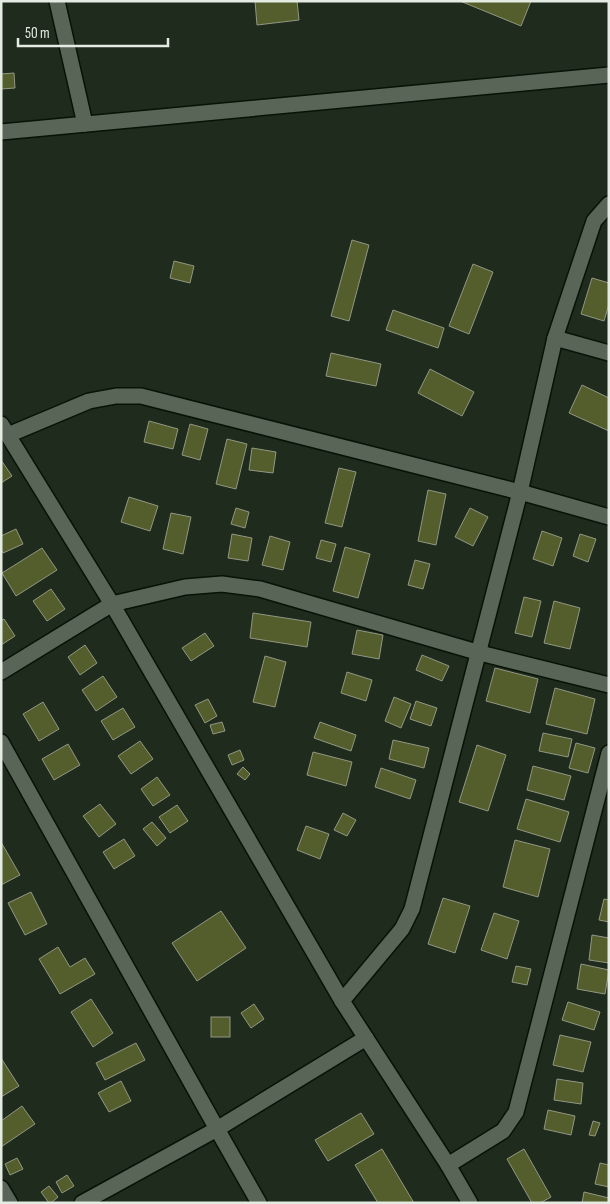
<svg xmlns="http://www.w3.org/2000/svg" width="610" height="1204" viewBox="0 0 610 1204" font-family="'Sofia Sans Condensed',sans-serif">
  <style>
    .building { fill: #545e2c; stroke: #929783 }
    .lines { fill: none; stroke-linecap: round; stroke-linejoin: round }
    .street-casing { stroke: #081307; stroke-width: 18 }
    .street { stroke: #596657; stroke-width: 15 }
  </style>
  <rect width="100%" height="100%" fill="#1f2b1d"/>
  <!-- building -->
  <g class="building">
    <polygon points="255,1 297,1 299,20 257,25"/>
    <polygon points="460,1 531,1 521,26"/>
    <polygon points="14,73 15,88 1,89 1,74"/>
    <polygon points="352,240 369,245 349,321 331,316"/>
    <polygon points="174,261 194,266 190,283 170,278"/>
    <polygon points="473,264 493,272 469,334 449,326"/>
    <polygon points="592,278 609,283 609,304 604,321 581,314"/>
    <polygon points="393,310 444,328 438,348 386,330"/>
    <polygon points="331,353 381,364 376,386 326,376"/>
    <polygon points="430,369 474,392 462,416 418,393"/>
    <polygon points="582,385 609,398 609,431 569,413"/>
    <polygon points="149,421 178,429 173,449 144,442"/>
    <polygon points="190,424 208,429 200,460 182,455"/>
    <polygon points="227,439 247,444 236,489 216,484"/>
    <polygon points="252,448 276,452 273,473 249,470"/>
    <polygon points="1,460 12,476 1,483"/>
    <polygon points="339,468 356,472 342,527 325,523"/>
    <polygon points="428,490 446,494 436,545 418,541"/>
    <polygon points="129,497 158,506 150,531 121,522"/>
    <polygon points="236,508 249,512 245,528 231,524"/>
    <polygon points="470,508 488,517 473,546 455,537"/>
    <polygon points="171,513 191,517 183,554 163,549"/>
    <polygon points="16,529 23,544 3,553 1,549 1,536"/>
    <polygon points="542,531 562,538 553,566 533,559"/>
    <polygon points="232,534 252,538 248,561 228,558"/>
    <polygon points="580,534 596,539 588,562 573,556"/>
    <polygon points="270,536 290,542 283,570 262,565"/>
    <polygon points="321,540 336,544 331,562 316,558"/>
    <polygon points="345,547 370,554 358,598 333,591"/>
    <polygon points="42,548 57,570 16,596 2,573"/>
    <polygon points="415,560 430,564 423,589 408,585"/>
    <polygon points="51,589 65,609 47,621 33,601"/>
    <polygon points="524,597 541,601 532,637 515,633"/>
    <polygon points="554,601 580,608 570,649 544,643"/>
    <polygon points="253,613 311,622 307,647 250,638"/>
    <polygon points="4,619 15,636 1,645 1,621"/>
    <polygon points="357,630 383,635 379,659 352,654"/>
    <polygon points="205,633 214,646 191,661 182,648"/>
    <polygon points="85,645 97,663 80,675 68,657"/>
    <polygon points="422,655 449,666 442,681 416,670"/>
    <polygon points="265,656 286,662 275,707 253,702"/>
    <polygon points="495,668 538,679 530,713 486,701"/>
    <polygon points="347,672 372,680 366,701 341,693"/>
    <polygon points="103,676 117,697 96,711 82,690"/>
    <polygon points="555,688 595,699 587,734 546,724"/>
    <polygon points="394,697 411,704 401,728 385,721"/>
    <polygon points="208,699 217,716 205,723 195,705"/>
    <polygon points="416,701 437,708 431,726 410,719"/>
    <polygon points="43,702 59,729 39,741 23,714"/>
    <polygon points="123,708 135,727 113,740 101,721"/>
    <polygon points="222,722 225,731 213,734 210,725"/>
    <polygon points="320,722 356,735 351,751 314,738"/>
    <polygon points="543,733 572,739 568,757 539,751"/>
    <polygon points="393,740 429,748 424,768 389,759"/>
    <polygon points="140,741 153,759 131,774 118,756"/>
    <polygon points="576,743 595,748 588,773 569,768"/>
    <polygon points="68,744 80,765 54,780 42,759"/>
    <polygon points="477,745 506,755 488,811 459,802"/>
    <polygon points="240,750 244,760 232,765 228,755"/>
    <polygon points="313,752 352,762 346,786 307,775"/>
    <polygon points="533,766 571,776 564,800 527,790"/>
    <polygon points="243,767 250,774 245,780 237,774"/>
    <polygon points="381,768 416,780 410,799 375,787"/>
    <polygon points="157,777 170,795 153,806 141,789"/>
    <polygon points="526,799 569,812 560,842 517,829"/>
    <polygon points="100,804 116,824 99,837 83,816"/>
    <polygon points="177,805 188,821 170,833 159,817"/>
    <polygon points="343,813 356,820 347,836 334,830"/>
    <polygon points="152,822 166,838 157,846 143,829"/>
    <polygon points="306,826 329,834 320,859 297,850"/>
    <polygon points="124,839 135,856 114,869 103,852"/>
    <polygon points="515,840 550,849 538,897 503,887"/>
    <polygon points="1,842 20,875 1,885"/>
    <polygon points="31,892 47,924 25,935 8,903"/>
    <polygon points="443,898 470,906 455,953 428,944"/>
    <polygon points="604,899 609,900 609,922 599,920"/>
    <polygon points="221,911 246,948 197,981 172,943"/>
    <polygon points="494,913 519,921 507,959 481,950"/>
    <polygon points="592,935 609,938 609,963 589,960"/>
    <polygon points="58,947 70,967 85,958 95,974 60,994 39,959"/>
    <polygon points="581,964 609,970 605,994 577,989"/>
    <polygon points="516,966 531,969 527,985 512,982"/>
    <polygon points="91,999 113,1033 93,1047 71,1012"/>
    <polygon points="568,1002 600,1012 594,1030 562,1020"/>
    <polygon points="254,1004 264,1019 251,1028 241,1013"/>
    <rect x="211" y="1017" width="19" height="20"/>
    <polygon points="560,1035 591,1042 583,1072 553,1065"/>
    <polygon points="136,1043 145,1060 105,1080 96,1063"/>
    <polygon points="1,1058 19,1086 1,1097"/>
    <polygon points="557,1079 583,1083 581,1104 554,1100"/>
    <polygon points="121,1081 131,1101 109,1112 98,1093"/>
    <polygon points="22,1106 35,1124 1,1147 1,1121"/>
    <polygon points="548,1110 575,1116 571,1135 544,1129"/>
    <polygon points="361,1113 374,1134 328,1161 315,1140"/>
    <polygon points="593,1121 600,1123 595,1136 589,1135"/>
    <polygon points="382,1149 414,1203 378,1203 355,1165"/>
    <polygon points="524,1149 551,1197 540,1203 532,1203 507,1159"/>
    <polygon points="17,1158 23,1169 10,1175 5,1164"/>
    <polygon points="600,1163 609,1165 609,1187 595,1184"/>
    <polygon points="67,1175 74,1186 62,1193 56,1182"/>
    <polygon points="49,1186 58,1197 51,1203 49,1203 41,1192"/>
    <polygon points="584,1192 609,1198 609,1203 582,1203"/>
  </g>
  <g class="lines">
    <defs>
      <g id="street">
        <polyline points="57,1 85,124"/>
        <polyline points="1,132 609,75"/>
        <polyline points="555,338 609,353"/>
        <polyline points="1,424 112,604 342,1001 448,1165 470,1203"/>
        <polyline points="8,435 89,401 116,396 141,396 520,492 609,517"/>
        <polyline points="1,672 112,604 185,587 222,584 260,589 480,653 609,685"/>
        <polyline points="1,742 217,1129 259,1203"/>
        <polyline points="342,1001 402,929 412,909 520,492 555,338 594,221 609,204"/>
        <polyline points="448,1165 503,1131 516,1112 609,753"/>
        <polyline points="1,1188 10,1203"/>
        <polyline points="82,1203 217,1129 366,1038"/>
      </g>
    </defs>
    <!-- street casing -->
    <use href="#street" class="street-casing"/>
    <!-- street -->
    <use href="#street" class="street"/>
  </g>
  <!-- border -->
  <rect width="610" height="1204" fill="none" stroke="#e3ebe2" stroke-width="5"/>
  <!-- scale -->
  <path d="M18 38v8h150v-8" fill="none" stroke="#e3ebe2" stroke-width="2.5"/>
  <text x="25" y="38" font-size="15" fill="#e3ebe2" stroke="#1f2b1d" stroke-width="4" paint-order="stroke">50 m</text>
</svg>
